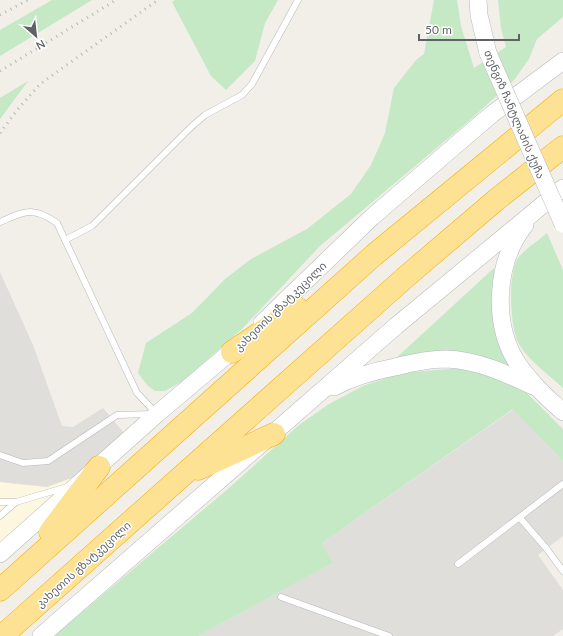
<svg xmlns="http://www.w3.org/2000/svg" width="563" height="636" viewBox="0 0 563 636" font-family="Lato,'Noto Sans Georgian',sans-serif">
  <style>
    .commercial { fill: #fef7e0 }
    .industrial { fill: #e0deda }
    .green { fill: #c5e8c5 }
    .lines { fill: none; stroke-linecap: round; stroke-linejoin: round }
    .lane-casing { stroke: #b5b8bc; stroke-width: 7 }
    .secondary-casing { stroke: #b6babf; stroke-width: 18 }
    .highway-casing { stroke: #f9ab00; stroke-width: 23 }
    .lane { stroke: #fff; stroke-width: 6 }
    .secondary { stroke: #fff; stroke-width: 17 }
    .highway { stroke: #fde293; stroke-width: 22 }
    .rail { stroke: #b6b7b8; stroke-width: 3; stroke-dasharray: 1 5; stroke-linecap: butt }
    .secondary-bridge-casing { stroke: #b6babf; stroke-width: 18; stroke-linecap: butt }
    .secondary-bridge { stroke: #fff; stroke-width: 17 }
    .labels { text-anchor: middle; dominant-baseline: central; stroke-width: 3; stroke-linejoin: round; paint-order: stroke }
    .street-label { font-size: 11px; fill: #5f6368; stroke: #fff }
  </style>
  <rect width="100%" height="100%" fill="#f1efe8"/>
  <!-- commercial -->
  <polygon class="commercial" points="74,477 0,542 0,482 47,487"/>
  <!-- industrial -->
  <g class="industrial">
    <polygon points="0,272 33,345 62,426 73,427 103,408 124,433 74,477 47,487 0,482"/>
    <polygon points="514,409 563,461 563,536 538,555 563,590 563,629 553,636 198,636 333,563 322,543"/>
  </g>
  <!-- green -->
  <g class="green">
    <polygon points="52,0 92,0 0,56 0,30"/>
    <polygon points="175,0 278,0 265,23 255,61 226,90 211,76 172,2"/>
    <polygon points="434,0 457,0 461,26 474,68 506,47 501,28 498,0 563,0 563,17 537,39 529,59 514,80 471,119 320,246 241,330 183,381 165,391 155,391 148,386 138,373 146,343 192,313 225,279 251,259 307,229 351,194 371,165 385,133 394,88 416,60 424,54"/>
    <polygon points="28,81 0,119 0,98"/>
    <path d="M547,233L563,270V388C549,375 529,361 519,344C510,329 507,271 519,257C526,248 538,241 547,233Z"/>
    <path d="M494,268C497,281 493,293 493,305C491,330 501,349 514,369L394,360Z"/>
    <polygon points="461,368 498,376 521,387 563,429 563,461 513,409 322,543 333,563 198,636 54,636 229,488 299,425 329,404 363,386 400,373"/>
  </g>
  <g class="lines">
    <defs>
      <g id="lane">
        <path d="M0,222C25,211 33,206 57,223L137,393L156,413"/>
        <polyline points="65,240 92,226 190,128 205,115 242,95 252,84 298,0"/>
        <polyline points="0,455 23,463 48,461 117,415 152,414"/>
        <polyline points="0,502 16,502"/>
        <polyline points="0,516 16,502 67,487"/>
        <polyline points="520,518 546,548 563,571"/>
        <polyline points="458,564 563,484"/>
        <polyline points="281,597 389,636"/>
      </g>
      <g id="secondary">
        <polyline points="478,0 479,15 488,53"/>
        <path d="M525,225C496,261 492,321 516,361C529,381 545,396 563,412"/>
        <polyline points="262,323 372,217 492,114 563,61"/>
        <path d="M334,387C353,377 374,371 395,367C411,363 429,359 446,359C477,360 505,373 533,386"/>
        <polyline points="0,554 157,414 241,343"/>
        <polyline points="41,636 396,326 563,188"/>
      </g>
      <g id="highway">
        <polyline points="232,352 297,308"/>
        <polyline points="198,469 274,434"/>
        <polyline points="50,532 99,467"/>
        <polyline points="0,590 374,255 563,100"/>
        <polyline points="2,636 408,275 496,200 563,147"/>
      </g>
    </defs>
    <!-- lane casing -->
    <use href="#lane" class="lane-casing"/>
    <!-- secondary casing -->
    <use href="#secondary" class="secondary-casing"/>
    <!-- highway casing -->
    <use href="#highway" class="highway-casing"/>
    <!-- lane -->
    <use href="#lane" class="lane"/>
    <!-- secondary -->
    <use href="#secondary" class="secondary"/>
    <!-- highway -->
    <use href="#highway" class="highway"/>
    <!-- rail -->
    <g class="rail">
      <polyline points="0,15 28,0"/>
      <polyline points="0,71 116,0"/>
      <polyline points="0,133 18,109 40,84 158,0"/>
    </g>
    <defs>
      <polyline id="secondary-bridge" points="488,53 563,224"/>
    </defs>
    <!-- secondary-bridge casing -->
    <use href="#secondary-bridge" class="secondary-bridge-casing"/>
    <!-- secondary-bridge -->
    <use href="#secondary-bridge" class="secondary-bridge"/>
  </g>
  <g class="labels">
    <!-- street labels -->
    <g class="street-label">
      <text transform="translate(515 114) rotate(67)">თენგიზ ჩანტლაძის ქუჩა</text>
      <text transform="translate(280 306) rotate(-44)">კახეთის გზატკეცილი</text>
      <text transform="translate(83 564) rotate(-42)">კახეთის გზატკეცილი</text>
    </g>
  </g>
  <!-- north arrow -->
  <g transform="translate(36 36) rotate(152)" stroke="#ffffff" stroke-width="3" paint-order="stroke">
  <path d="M0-3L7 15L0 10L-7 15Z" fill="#5f6368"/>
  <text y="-6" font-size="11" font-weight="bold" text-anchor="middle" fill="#5f6368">N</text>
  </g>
  <!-- scale -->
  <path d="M419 34v6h100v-6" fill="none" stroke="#5f6368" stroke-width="2"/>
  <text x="425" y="34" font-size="12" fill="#5f6368" stroke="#ffffff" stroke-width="3" paint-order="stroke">50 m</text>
</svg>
